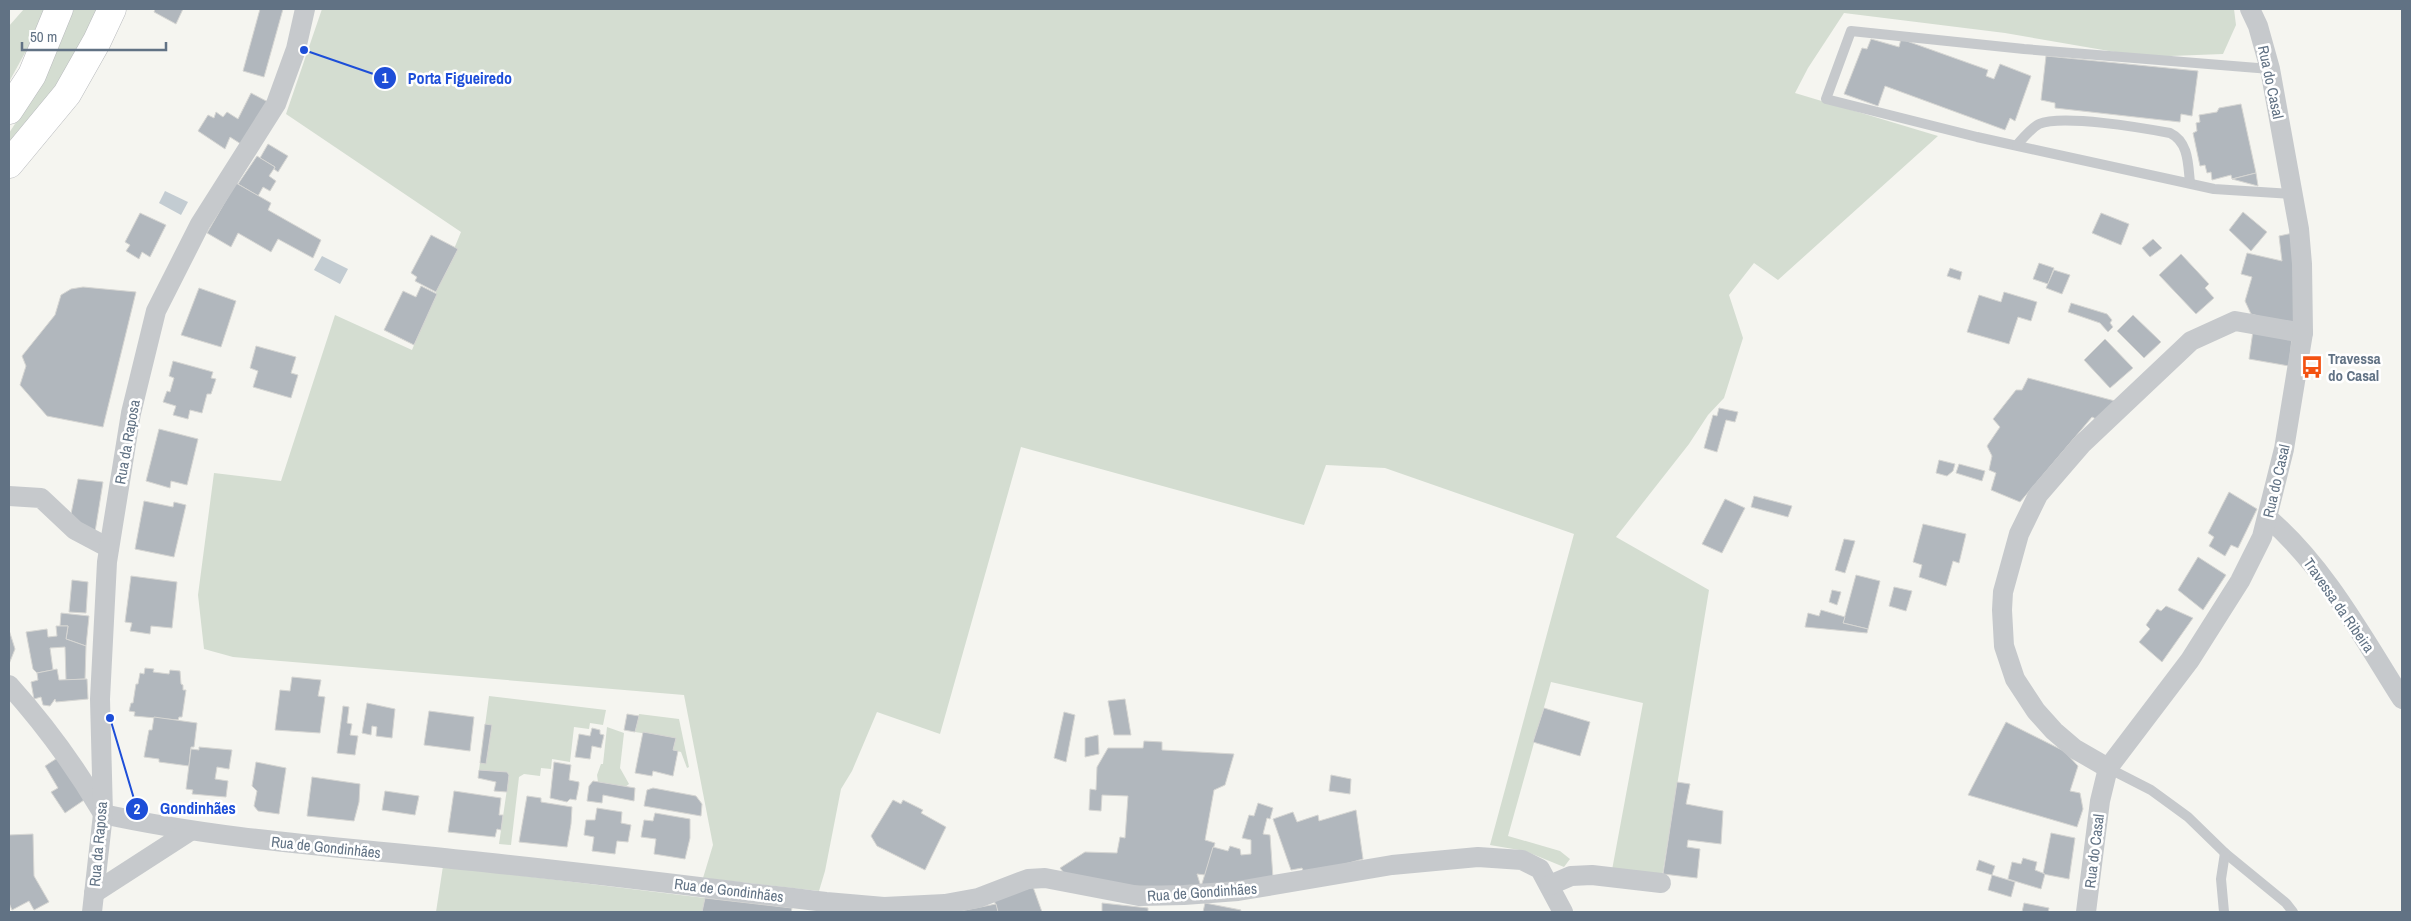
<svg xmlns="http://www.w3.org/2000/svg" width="2411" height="921" viewBox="0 0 2411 921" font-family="'Archivo Narrow',sans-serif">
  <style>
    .green { fill: #d4ddd1 }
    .water { fill: #c3ccd2 }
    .building { fill: #b1b7bd; stroke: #d6d6d3 }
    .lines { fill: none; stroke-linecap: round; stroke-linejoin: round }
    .motorway-casing { stroke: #b8babd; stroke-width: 29 }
    .service { stroke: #c6c9cc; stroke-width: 10 }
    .minor { stroke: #c6c9cc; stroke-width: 20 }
    .motorway { stroke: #fff; stroke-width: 28 }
    .labels { text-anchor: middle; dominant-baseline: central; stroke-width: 5; stroke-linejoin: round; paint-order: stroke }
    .street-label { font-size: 15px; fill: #617284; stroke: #fff }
    .poi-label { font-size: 15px; font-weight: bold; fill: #617284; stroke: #fff; text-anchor: start }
    .leader { fill: none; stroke: #1d4ed8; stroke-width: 2 }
    .callout-dot { fill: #1d4ed8; stroke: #fff; stroke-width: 2 }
    .mark-label { font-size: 15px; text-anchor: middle; font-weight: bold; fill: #fff }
    .callout-label { font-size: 16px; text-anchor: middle; font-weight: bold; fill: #1d4ed8; stroke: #fff; stroke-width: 5; stroke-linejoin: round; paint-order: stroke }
  </style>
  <rect width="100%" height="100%" fill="#f5f5f0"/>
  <!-- green -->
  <g class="green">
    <polygon points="24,9 46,9 38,29 9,82 9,26"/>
    <polygon points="74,9 102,9 57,87 9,145 9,133 44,80"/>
    <polygon points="322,9 2234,9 2236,25 2223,54 2144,57 2005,33 1844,13 1808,68 1795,93 1938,136 1778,280 1754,263 1729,295 1743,338 1724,398 1708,415 1689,444 1616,537 1709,590 1662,877 1612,870 1643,703 1551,682 1508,836 1560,851 1570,859 1564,867 1525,851 1490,845 1574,534 1385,468 1326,465 1304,525 1021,447 940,734 877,712 852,771 841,789 825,871 819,891 703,878 713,845 684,695 233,657 204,649 198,595 214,473 281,481 335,315 412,350 461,232 286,114"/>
    <polygon points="489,696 606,710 603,725 590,723 589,729 574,727 570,762 552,759 551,769 541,768 540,776 524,774 519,777 511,845 499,844 509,775 507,772 479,770"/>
    <polygon points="639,714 679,719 689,767 687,768 681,752 673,750 676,738 635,732"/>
    <polygon points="607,727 624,733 620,768 629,784 625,787 598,782 597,775 601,764 603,764"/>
    <polygon points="443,866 705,898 702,912 436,912"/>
  </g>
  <!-- water -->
  <g class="water">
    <polygon points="165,191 188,202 181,215 159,203"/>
    <polygon points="322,256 348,269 340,284 314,270"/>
  </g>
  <!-- building -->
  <g class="building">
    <polygon points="155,9 183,9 176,24 154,12"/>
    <polygon points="260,9 283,9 264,77 243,71"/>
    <polygon points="1871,39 1899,47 1901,39 1988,70 1986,76 1994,79 2000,64 2031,76 2015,121 2010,118 2005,130 1885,86 1878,106 1844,94 1862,48 1867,49"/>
    <polygon points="2046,56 2198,71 2192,116 2181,114 2180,122 2055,108 2055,103 2041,100"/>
    <polygon points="251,93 268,102 241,144 230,137 225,149 198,131 208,115 214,118 216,112 223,117 227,112 238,119"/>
    <polygon points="2241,104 2256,173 2232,179 2231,175 2212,180 2211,172 2207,173 2205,165 2200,166 2193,133 2197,131 2196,123 2200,122 2199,115 2217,112 2219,108"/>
    <polygon points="268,144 288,156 278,172 274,169 275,167 260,158"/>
    <polygon points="257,156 275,167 269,176 276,181 270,191 263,187 258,196 238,184"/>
    <polygon points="2256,173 2258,186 2232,179"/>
    <polygon points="236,183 271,203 268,210 321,240 313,258 278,239 271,252 238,233 231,247 207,233"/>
    <polygon points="2243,212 2267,232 2251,251 2229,230"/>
    <polygon points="140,213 166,225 150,257 142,252 139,259 126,251 130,245 125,242"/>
    <polygon points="2101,213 2129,224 2121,245 2092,233"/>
    <polygon points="2293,233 2294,326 2251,314 2245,301 2252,277 2241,274 2247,253 2282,261 2279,236"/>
    <polygon points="431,235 458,249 436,292 415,281 417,277 411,273"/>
    <polygon points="2153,239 2162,248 2150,257 2142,248"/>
    <polygon points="2181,254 2209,284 2205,288 2214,298 2196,314 2159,275"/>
    <polygon points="2039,263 2054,268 2048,284 2033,279"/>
    <polygon points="1950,268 1962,272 1960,280 1947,276"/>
    <polygon points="2054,270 2070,275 2062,294 2046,288"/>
    <polygon points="421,286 437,294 414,345 384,330 403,291 416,297"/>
    <polygon points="83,287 136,292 103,427 47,416 20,385 26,366 22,356 55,315 61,295 71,289"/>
    <polygon points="199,288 236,301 221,347 181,335"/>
    <polygon points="2004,292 2037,302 2031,321 2018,317 2009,344 1967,332 1979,295 2001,302"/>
    <polygon points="2071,303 2107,314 2112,320 2110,323 2113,327 2108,332 2100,323 2068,312"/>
    <polygon points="2133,315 2161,342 2144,358 2117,331"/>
    <polygon points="2253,331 2292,338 2289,366 2249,359"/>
    <polygon points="2105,339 2133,368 2110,388 2084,360"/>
    <polygon points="256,346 296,357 291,373 298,375 291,398 253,387 258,371 250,368"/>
    <polygon points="173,361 213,372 211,378 216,379 211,394 207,394 202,413 190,410 188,419 173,415 176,406 163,402 167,391 170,392 174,378 169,376"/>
    <polygon points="2028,378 2115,401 2096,419 2092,417 2020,502 1991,490 1996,473 1989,470 1992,456 1987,446 2000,427 1993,419 2016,390 2022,390"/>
    <polygon points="1719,408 1738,412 1735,422 1726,420 1717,452 1704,448 1713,415 1717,416"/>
    <polygon points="159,429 198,439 187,485 171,481 170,488 146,481"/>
    <polygon points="1939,460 1955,464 1953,471 1947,476 1936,473"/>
    <polygon points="1959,464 1985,471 1982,481 1956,473"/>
    <polygon points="78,479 103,482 95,532 70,519"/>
    <polygon points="2229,492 2257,509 2238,548 2231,545 2225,556 2209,546 2214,537 2208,533"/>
    <polygon points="1754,496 1792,506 1788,517 1751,507"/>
    <polygon points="1725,499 1745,508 1722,553 1702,544"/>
    <polygon points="144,501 173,507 174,502 186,505 174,557 135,549"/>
    <polygon points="1923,524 1966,534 1959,563 1953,561 1946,586 1919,577 1922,565 1913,562"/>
    <polygon points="1844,539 1855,541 1845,573 1835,570"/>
    <polygon points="2198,557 2226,575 2203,610 2178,590"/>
    <polygon points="1856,575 1880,581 1868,629 1843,623"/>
    <polygon points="131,576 177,582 172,628 151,626 150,634 130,631 132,623 125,622"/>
    <polygon points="72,580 88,582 86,613 69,612"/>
    <polygon points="1894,587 1912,591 1906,611 1889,606"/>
    <polygon points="1832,590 1841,592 1837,605 1829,602"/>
    <polygon points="2166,606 2193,618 2162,662 2139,642 2150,629 2146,625 2157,609 2161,611"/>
    <polygon points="1821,610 1845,617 1843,623 1868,629 1867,633 1805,627 1808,613 1819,616"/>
    <polygon points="61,613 89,616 86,646 66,639 68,626 60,626"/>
    <polygon points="56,626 68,626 66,639 86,646 85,679 66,680 65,647 50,648 53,670 37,673 33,669 26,632 47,629 48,637 57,636"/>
    <polygon points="9,630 15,649 9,664"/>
    <polygon points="145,668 154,669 153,672 169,674 170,670 180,671 181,684 183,685 183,690 186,690 182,717 179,717 178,720 134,716 135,712 129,711 131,703 133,703 136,684 138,684 140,673 144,674"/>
    <polygon points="57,669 59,680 87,679 88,699 56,702 55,699 50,706 43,705 41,697 34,699 31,682 38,680 37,673"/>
    <polygon points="292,677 321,680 318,696 325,697 320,733 275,730 280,690 290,691"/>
    <polygon points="1125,699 1131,735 1114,735 1108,701"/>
    <polygon points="367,703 395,709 392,738 376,736 377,727 372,726 371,735 362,733"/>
    <polygon points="343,706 349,707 347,723 352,724 350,735 358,736 355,755 337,753"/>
    <polygon points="1544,708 1590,722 1580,756 1533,742"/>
    <polygon points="429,711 474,717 470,751 424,745"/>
    <polygon points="1064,712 1075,715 1066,762 1054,758"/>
    <polygon points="627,714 639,716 635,732 624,730"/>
    <polygon points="154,717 197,723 194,747 191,747 189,766 159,762 159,759 144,757 149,730 152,730"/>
    <polygon points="2006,722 2064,751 2078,766 2070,791 2080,793 2083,809 2077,827 1968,795"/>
    <polygon points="485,724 492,725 486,764 480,763"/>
    <polygon points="592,728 600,730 600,734 604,735 601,748 592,746 590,759 575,757 579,734 590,736"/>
    <polygon points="643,732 676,738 673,750 678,751 673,776 653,771 652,776 635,773"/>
    <polygon points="1098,735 1099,754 1085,757 1085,738"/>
    <polygon points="1144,741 1162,742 1162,750 1234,754 1225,785 1214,790 1205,840 1215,843 1205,875 1197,874 1201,887 1124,886 1064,873 1060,868 1085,852 1117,853 1120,837 1125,838 1128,796 1102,795 1101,811 1089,810 1090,789 1096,790 1097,767 1108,748 1143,748"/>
    <polygon points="199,747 232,750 229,769 217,767 215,779 228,781 226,797 192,794 193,790 186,789 191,749 199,750"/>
    <polygon points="62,755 87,798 65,813 51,792 58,788 45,766"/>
    <polygon points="256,762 286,768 279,814 258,811 254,806 257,791 252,786"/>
    <polygon points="554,762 571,765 569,780 579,782 579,785 576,800 570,799 567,802 550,798"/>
    <polygon points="479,770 507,772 509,775 507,792 494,791 496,782 478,778"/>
    <polygon points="1331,775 1351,779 1350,794 1329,791"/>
    <polygon points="312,777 360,784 359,802 354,821 307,816"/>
    <polygon points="593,781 635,788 634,801 603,795 602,803 587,801 589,786"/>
    <polygon points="1677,782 1690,784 1686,804 1723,811 1721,844 1688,840 1687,847 1700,849 1697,878 1663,874"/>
    <polygon points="653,788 696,796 702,804 701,816 644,806 647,790"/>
    <polygon points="385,791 419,796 415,815 382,810"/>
    <polygon points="454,791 501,798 499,815 503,815 501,830 497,829 495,837 448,832"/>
    <polygon points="527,796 541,798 541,802 572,807 571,824 567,847 519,842"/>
    <polygon points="893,800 901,804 903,800 923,810 921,813 946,827 925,870 877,846 871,836"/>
    <polygon points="1258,803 1273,808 1270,819 1267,818 1263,834 1270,835 1273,878 1201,887 1213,847 1228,851 1230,846 1240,849 1241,855 1251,854 1251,840 1242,838 1249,815 1254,816"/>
    <polygon points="597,808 622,812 621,823 631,825 628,842 617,841 615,854 592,851 594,837 584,835 586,820 595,820"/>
    <polygon points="1356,810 1363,859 1305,875 1302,868 1291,870 1273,819 1293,812 1297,822 1318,815 1319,821"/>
    <polygon points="655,813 690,819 690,838 685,859 654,854 656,839 641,837 644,820 653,821"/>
    <polygon points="2051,833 2075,838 2069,879 2043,874"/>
    <polygon points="33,834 34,876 49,902 34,910 29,901 12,910 9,903 9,835"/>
    <polygon points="2023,858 2037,862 2035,870 2045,874 2041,889 2008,879 2012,862 2021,864"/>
    <polygon points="1979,860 1995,866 1992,875 1976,870"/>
    <polygon points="1992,875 2015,882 2011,897 1988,890"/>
    <polygon points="1033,887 1042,912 998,912 994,900"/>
    <polygon points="705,898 792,908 791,912 702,912"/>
    <polygon points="1102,903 1148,908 1148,912 1102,912"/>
    <polygon points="1205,903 1241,910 1240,912 1203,912"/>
    <polygon points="2024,903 2049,908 2048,912 2022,912"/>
    <polygon points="996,904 998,912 955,912"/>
  </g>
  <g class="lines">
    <defs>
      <g id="motorway">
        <polyline points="9,110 32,75 59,9"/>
        <polyline points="9,164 67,94 97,41 112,9"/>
      </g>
    </defs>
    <!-- motorway casing -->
    <use href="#motorway" class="motorway-casing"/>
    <!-- service -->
    <g class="service">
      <polyline points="2270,69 2024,49 1851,31 1826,99 1977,137 2214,189 2291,194"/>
      <path d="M2017,145C2024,137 2030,129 2039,124C2062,114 2143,128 2170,133C2189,142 2188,165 2190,183"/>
      <polyline points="2108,768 2151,790 2188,817 2225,853 2286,903 2293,912"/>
      <polyline points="2224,912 2221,879 2225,853"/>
    </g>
    <!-- minor -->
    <g class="minor">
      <polyline points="9,496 41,498 75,530 109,548"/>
      <path d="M2268,518C2325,567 2362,636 2402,699"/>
      <path d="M9,685C45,725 75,766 102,812"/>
      <polyline points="2108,768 2075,749 2054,731 2036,711 2015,679 2004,646 2002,610 2003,592 2019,534 2038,495 2082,444 2191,341 2235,321 2303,333"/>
      <path d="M103,814C222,840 341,847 462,860C584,872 705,888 826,902L884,907L945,904L978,898L1028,879L1045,878L1139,896L1184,895L1238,891L1392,865L1478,857L1522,860L1540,869L1563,912"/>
      <polyline points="1550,885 1571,876 1592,875 1661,883"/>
      <polyline points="94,893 190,831"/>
      <polyline points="92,912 103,814 100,699 107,562 131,413 156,311 200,224 276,104 296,49 305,9"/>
      <polyline points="2086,912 2100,801 2108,768 2190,660 2240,581 2262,537 2284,449 2303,333 2302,264 2299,229 2270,69 2258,26 2250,9"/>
    </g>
    <!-- motorway -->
    <use href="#motorway" class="motorway"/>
  </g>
  <!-- icons -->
  <defs>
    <symbol id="bus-bare" viewBox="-9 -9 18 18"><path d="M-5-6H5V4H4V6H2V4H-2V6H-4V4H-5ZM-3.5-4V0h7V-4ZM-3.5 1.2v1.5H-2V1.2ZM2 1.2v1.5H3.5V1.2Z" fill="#f35212" stroke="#fff" stroke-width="2.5" paint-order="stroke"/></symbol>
  </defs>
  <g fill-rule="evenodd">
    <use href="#bus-bare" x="2296" y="351" width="32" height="32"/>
  </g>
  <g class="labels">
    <!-- street labels -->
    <g class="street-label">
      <text transform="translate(2271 82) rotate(78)">Rua do Casal</text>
      <text transform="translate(127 442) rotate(-80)">Rua da Raposa</text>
      <text transform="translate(2276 481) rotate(-77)">Rua do Casal</text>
      <text transform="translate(2339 605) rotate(55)">Travessa da Ribeira</text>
      <text transform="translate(98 844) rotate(-85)">Rua da Raposa</text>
      <text transform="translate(326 847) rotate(6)">Rua de Gondinhães</text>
      <text transform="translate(2094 851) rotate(-83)">Rua do Casal</text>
      <text transform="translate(729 890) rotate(7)">Rua de Gondinhães</text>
      <text transform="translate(1202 892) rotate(-4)">Rua de Gondinhães</text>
    </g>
    <!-- poi labels -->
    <g class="poi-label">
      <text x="2328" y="358">Travessa<tspan x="2328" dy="17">do Casal</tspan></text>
    </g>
  </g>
  <!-- callouts -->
  <path class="leader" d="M304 50L385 78M110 718L137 809"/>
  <g class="callout-dot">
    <circle cx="304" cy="50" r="5"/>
    <circle cx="110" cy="718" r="5"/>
    <circle cx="385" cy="78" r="12"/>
    <circle cx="137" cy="809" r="12"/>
  </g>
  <g class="mark-label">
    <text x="385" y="83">1</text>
    <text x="137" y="814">2</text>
  </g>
  <g class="callout-label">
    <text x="460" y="84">Porta Figueiredo</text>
    <text x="198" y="814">Gondinhães</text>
  </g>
  <!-- border -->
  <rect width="2411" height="921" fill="none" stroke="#617284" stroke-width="20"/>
  <!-- scale -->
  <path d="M22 42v8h144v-8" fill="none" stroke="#617284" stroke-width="2.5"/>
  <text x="30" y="42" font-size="15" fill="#617284" stroke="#ffffff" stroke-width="4" paint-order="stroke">50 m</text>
</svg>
